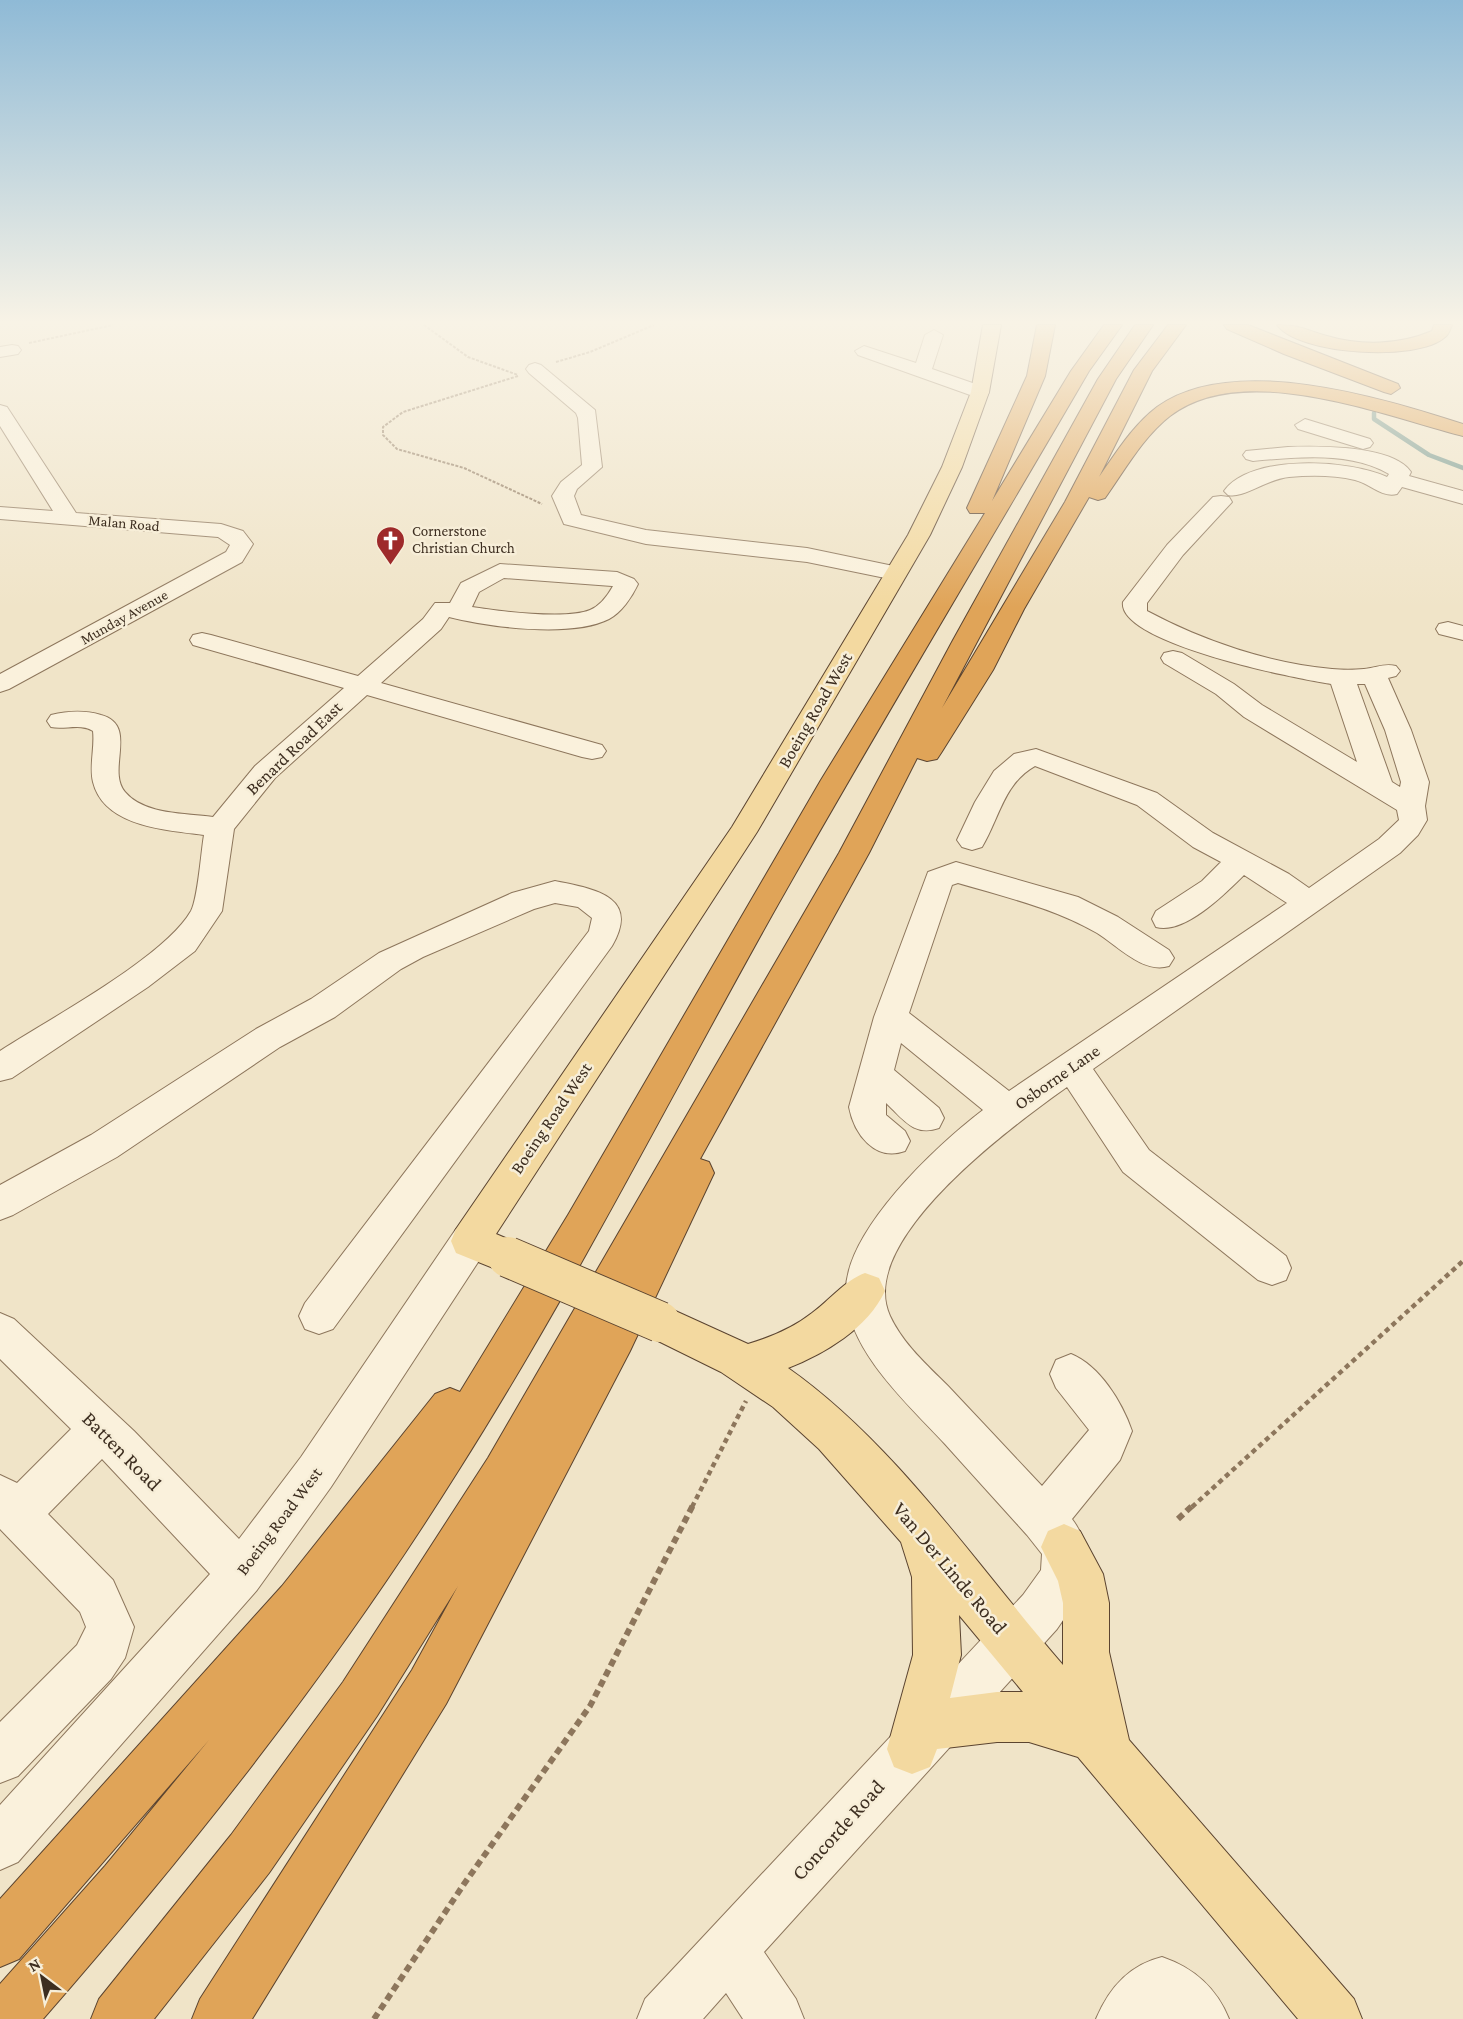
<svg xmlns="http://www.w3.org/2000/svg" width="1463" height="2019" viewBox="0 0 1463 2019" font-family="'Crimson Pro',serif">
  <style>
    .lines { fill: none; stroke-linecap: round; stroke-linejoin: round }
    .stream { stroke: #6f938a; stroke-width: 4.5 }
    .minor-casing { stroke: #8d765c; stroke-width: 2 }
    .major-casing { stroke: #5b4430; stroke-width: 2 }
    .highway-casing { stroke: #5b4430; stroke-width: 2 }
    .path-far2 { stroke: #8d765c; stroke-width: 2; stroke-dasharray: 3 1.5; stroke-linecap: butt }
    .path-far1 { stroke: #8d765c; stroke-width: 4.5; stroke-dasharray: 5 4; stroke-linecap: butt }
    .path { stroke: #8d765c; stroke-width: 6; stroke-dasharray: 7 4.5; stroke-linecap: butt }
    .minor { fill: #faf1dc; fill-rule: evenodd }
    .major { fill: #f3d9a0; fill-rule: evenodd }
    .highway { fill: #e0a458; fill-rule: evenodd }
    .major-bridge-casing { stroke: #5b4430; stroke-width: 42; stroke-linecap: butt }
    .major-bridge { stroke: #f3d9a0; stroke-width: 40 }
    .labels { text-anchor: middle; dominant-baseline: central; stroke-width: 5; stroke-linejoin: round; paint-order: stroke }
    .far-street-label { font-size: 15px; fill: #3d2e20; stroke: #f7eed8 }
    .far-poi-label { font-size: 15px; fill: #3d2e20; stroke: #f7eed8; text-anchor: start }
    .street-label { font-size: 18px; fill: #3d2e20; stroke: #f7eed8 }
    .near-street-label { font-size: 21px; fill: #3d2e20; stroke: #f7eed8 }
  </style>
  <rect width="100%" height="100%" fill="#f0e4c8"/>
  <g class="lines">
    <!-- stream -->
    <polyline class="stream" points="1374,413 1374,419 1429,455 1463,468"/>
    <defs>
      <g id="minor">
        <polygon points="934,330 943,335 932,369 987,388 989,392 987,396 973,396 858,355 855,351 864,346 916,363 925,335"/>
        <polygon points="12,345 18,346 21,350 18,354 0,357 0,347"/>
        <polygon points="535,363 541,365 595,410 602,467 577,489 574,496 581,515 646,530 807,548 903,568 907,573 903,578 895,580 807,562 646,544 564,524 552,496 561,482 582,465 578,418 576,413 529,373 526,369 529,365"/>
        <polygon points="0,405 7,407 76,513 221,524 243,531 253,544 242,562 9,689 0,692 0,674 226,552 230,545 218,537 0,519 0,507 53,511 0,426"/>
        <polygon points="1305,419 1370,439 1373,443 1370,447 1363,449 1298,429 1295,425"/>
        <path d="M1288,447C1318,446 1393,445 1411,472L1409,476L1463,491V504L1402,487L1397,494C1382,498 1371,484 1355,480C1334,475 1311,475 1289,477C1267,479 1243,499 1228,495L1224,491C1251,453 1351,460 1387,477L1389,474C1351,451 1296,457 1253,461L1246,459L1243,455L1246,451Z"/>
        <path d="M1221,496L1229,497L1232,502L1183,555L1147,603V611C1203,641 1268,663 1332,669C1342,670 1354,670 1364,669C1376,668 1384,663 1396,666L1400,671L1396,676L1388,678L1411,730L1429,782L1425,806L1427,820L1418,835L1400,853L1093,1069L1149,1150L1286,1256L1291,1268L1286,1280L1272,1285L1258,1280L1123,1172L1067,1087C1015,1124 855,1240 890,1316C903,1344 927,1365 948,1386C979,1419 1011,1453 1042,1486L1089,1430L1056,1388L1050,1374L1056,1360L1071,1354C1100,1366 1122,1402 1132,1431L1120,1460L1072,1519C1102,1559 1082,1593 1057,1629L764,1952L796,1999L804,2019H743L726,1993L703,2019H637L645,1999L1023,1595L1041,1570L1042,1554L1027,1535C1000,1505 972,1474 945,1444C909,1405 849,1352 846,1295C842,1233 937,1145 983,1110L901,1043L894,1070L939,1108L944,1118L939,1128C914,1137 903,1119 886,1103V1115L905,1131L910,1141L905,1151C875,1162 854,1134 849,1107L874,1017L928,872L956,862L1078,897L1118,917L1169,950L1174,958L1169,966C1143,974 1118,946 1097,933C1054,908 1005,897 958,883L952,885L909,1013L1009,1091L1287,903L1244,875C1225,894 1184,935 1156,927L1152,919L1156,911L1202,881L1221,862L1193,847L1137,805L1035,766C1004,783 999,819 982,847L972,850L962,847L957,840L975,802L994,771L1014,754L1036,749L1157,793L1213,833L1289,874L1309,888L1379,839L1399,820L1397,810L1244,717L1216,694L1164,663L1161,658L1164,653L1173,651L1182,653L1234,684L1262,705L1357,762L1331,684C1297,679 1117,643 1123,602L1167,545L1213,497ZM1357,684H1365L1385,730L1401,782L1400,787L1392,782Z"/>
        <path d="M500,564L617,572L634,579L638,584C632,597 621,613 609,619C572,638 488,627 449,617L441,629L381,683L602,745L606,751L602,757L592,759L582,757L367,695L275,778L234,829L222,911L195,951L148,987L12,1078L0,1081V1051C49,1019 164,958 191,911C198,898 201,852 204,835C167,830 104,827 93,782C89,766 95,748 93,731C81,723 64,730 51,727L47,721L51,715C68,711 84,710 101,715C139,725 106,770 125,792C144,815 186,813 213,817L255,766L344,688L193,645L190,640L193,635L202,633L211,635L358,676L423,619L435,603H450L461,583ZM504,578L612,586H613C608,595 600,606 590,610C566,620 498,611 472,607L479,592Z"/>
        <polygon points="1448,622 1463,626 1463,640 1439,634 1436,629 1439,624"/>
        <path d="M555,881C594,889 641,896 612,946L333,1329L319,1334L305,1329L299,1316L305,1303L589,931L592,918L578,907L555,903L534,909L423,957L401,969L335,1017L280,1047L117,1157L13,1215L0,1220V1185L91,1135L256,1029L311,999L379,953L512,893Z"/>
        <polygon points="470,1224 484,1229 489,1241 484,1253 331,1487 257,1590 18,1862 0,1870 0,1805 210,1574 102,1459 48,1514 113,1580 134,1627 125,1658 111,1679 18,1776 0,1783 0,1722 77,1645 86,1627 80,1612 0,1529 0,1475 17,1483 71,1429 0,1359 0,1313 14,1319 134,1431 239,1539 301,1457 456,1229"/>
        <path d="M1162,1957C1194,1968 1216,1987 1229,2019H1096C1109,1988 1129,1965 1162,1957Z"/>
      </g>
      <g id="major">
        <polygon points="983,325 1001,325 989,392 962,467 930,535 757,832 496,1234 522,1245 527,1257 522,1269 508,1274 456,1253 451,1241 456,1229 732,827 908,535 942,467 971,392"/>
        <path d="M865,1273L879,1278L885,1291C868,1328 824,1354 788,1368C896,1444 977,1566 1063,1665V1603L1058,1581L1041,1547L1048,1531L1064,1524L1080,1531L1103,1574L1109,1603V1652L1129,1740L1354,1999L1362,2019H1298L1078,1757L1029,1742H997L937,1749L930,1767L912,1774L894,1767L887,1749L913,1655L912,1577L901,1542L819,1449L773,1407L721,1372L646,1335L640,1322L646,1309L660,1304L748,1344C771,1337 793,1328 812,1313C830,1300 844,1281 865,1273ZM959,1615L1023,1692H997L950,1698L961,1655Z"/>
      </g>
      <g id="highway">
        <path d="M1037,325H1055L1045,376L992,501L1071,371L1104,325H1122L1089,371C983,553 875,732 772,915C668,1101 572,1291 458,1471C336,1666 194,1846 43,2019H0V1984L105,1866L209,1740L19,1959L0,1967V1899L282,1586L435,1394L450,1388L460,1392L568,1215L821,780L985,513H970L967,508L1027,376Z"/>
        <path d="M1135,325H1153L1116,379L942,708L1065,502L1134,370L1168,325H1186L1152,371L1099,477C1116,453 1133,425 1157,407C1233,352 1382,398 1463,424V436C1384,416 1244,359 1170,416C1143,437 1125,470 1105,498L1098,500L1089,497L1024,609L993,670L941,753L937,759L927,761L917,758L869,853L700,1159L709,1162L714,1173L630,1351L446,1704L252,2019H192L200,1999L412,1670L458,1586L377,1716L269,1873L154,2019H91L99,1999L231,1835L343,1682L488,1458L839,853L952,642L1098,379Z"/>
        <polygon points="1224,325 1248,325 1398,384 1400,388 1391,394 1384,392 1284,354 1227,329"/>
        <path d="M1277,325C1300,325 1306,330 1327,336C1361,346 1399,345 1432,331L1434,325H1452C1450,329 1449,335 1445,337C1418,362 1299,355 1277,325Z"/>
      </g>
    </defs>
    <!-- minor casing -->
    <use href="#minor" class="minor-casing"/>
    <!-- major casing -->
    <use href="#major" class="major-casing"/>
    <!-- highway casing -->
    <use href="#highway" class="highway-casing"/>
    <!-- path-far2 -->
    <g class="path-far2">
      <polyline points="424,325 468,357 518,375"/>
      <polyline points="29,343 113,325"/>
      <polyline points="556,362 590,352 654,325"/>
      <polyline points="518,376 403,412 383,427 383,435 397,449 464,468 542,504"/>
    </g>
    <!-- path-far1 -->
    <g class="path-far1">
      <polyline points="692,1507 746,1401"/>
      <polyline points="1192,1507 1463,1261"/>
    </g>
    <!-- path -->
    <g class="path">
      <polyline points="1178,1519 1193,1505"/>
      <polyline points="374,2019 464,1884 590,1706 693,1505"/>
    </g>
    <!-- minor -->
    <use href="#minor" class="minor"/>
    <!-- major -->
    <use href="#major" class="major"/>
    <!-- highway -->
    <use href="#highway" class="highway"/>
    <defs>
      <polyline id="major-bridge" points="508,1257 660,1322"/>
    </defs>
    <!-- major-bridge casing -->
    <use href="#major-bridge" class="major-bridge-casing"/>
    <!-- major-bridge -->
    <use href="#major-bridge" class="major-bridge"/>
  </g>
  <!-- sky -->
  <linearGradient id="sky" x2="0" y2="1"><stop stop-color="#8fbad6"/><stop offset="0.53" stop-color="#f8f3e6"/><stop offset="1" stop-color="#f8f3e6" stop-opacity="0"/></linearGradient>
  <rect width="1463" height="608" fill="url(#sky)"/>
  <!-- icons -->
  <defs>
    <symbol id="church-pin" viewBox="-11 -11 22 30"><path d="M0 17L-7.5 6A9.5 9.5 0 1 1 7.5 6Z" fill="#9e2a2b" stroke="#f7eed8"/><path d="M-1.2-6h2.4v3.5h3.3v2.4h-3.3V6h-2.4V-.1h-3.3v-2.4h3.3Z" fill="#fff"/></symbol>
  </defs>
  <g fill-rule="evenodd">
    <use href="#church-pin" x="374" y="524" width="33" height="45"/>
  </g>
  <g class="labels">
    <!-- far-street labels -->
    <g class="far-street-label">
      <text transform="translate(124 523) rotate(5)">Malan Road</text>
      <text transform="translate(124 617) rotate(-29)">Munday Avenue</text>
    </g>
    <!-- far-poi labels -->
    <g class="far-poi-label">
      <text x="412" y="531">Cornerstone<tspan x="412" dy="17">Christian Church</tspan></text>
    </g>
    <!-- street labels -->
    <g class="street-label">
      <text transform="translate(815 710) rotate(-60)">Boeing Road West</text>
      <text transform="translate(294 748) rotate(-44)">Benard Road East</text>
      <text transform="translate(1057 1077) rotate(-35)">Osborne Lane</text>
      <text transform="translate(551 1118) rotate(-56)">Boeing Road West</text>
      <text transform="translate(279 1521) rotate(-53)">Boeing Road West</text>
    </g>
    <!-- near-street labels -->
    <g class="near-street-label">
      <text transform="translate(122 1451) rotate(45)">Batten Road</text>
      <text transform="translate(950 1568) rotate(50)">Van Der Linde Road</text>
      <text transform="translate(838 1830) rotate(-48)">Concorde Road</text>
    </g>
  </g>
  <!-- north arrow -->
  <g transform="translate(42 1977) rotate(328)" stroke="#f7eed8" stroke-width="4.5" paint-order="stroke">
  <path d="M0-4.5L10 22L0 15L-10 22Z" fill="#3d2e20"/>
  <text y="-9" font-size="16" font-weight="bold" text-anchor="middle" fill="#3d2e20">N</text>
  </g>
</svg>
